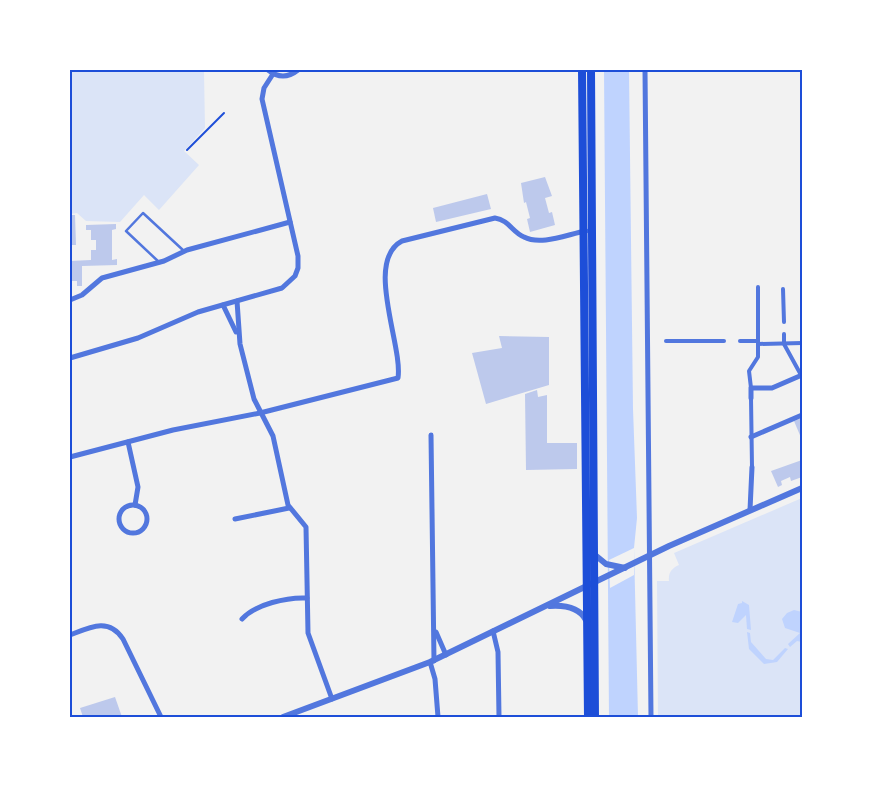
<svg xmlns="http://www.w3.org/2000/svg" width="872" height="787" viewBox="0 0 872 787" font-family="Poppins,sans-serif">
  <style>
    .green { fill: #dbe4f7 }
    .water { fill: #bfd3fe }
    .pier { fill: #f2f2f2 }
    .building { fill: #bdc9ec }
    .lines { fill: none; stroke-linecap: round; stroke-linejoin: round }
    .path { stroke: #1d4ed8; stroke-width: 2 }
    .service { stroke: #5277de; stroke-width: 2.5 }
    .pedestrian { stroke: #5277de; stroke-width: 4 }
    .minor { stroke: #5277de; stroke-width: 5 }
    .tertiary { stroke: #5277de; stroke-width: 6 }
    .primary { stroke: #1d4ed8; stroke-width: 8 }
    .neatline { fill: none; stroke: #1d4ed8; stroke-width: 2 }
  </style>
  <rect width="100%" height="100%" fill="#f2f2f2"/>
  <!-- green -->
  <g class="green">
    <polygon points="70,70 230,70 204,72 205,128 184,151 199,165 159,210 144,195 120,222 86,221 77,213 70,214"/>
    <path d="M802,498V717H658L657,581H669C668,573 672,568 679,565L674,553Z"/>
  </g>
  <!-- water -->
  <g class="water">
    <polygon points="604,70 629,70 633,409 637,518 634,548 638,717 609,717"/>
    <polygon points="742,601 749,605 751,630 747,629 746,615 738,623 732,622 738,604 742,603"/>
    <polygon points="794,610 802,612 802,642 797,641 790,647 788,644 800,633 785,628 782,619 787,613"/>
    <polygon points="747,632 750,633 751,642 766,659 773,660 785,648 788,649 777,662 764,664 749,649"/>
  </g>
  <!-- pier -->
  <polygon class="pier" points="634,548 634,575 610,588 609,560"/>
  <!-- building -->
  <g class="building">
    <polygon points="545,177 552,196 545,198 549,213 552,212 555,225 530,232 527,219 530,218 526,202 524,203 521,183"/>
    <polygon points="487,194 491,209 436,222 433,208"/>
    <polygon points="70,215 75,215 76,245 71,245"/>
    <polygon points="116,224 116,229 112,230 112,260 117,259 117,265 82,266 82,286 77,286 77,281 70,281 70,261 91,260 91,250 96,250 96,240 91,240 91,230 86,230 86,225"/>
    <polygon points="499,336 549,337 549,385 486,404 472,353 502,348"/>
    <polygon points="537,390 538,397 547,395 547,443 577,443 577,469 526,470 525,394"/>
    <polygon points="802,418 802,440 794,421"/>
    <polygon points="802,460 802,471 800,472 802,477 791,481 790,477 781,481 782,485 778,487 771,471"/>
    <polygon points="115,697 122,717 83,717 80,708"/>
  </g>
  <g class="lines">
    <!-- path -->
    <polyline class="path" points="187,150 224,113"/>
    <!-- service -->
    <polyline class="service" points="160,263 126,231 143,213 184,251"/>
    <!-- pedestrian -->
    <g class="pedestrian">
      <polyline points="783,289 784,322"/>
      <polyline points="784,334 784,344 801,375"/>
      <polyline points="666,341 724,341"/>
      <polyline points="740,341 758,341"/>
      <polyline points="758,344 802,343"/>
      <polyline points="751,388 749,371 758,357 758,287"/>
      <polyline points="751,398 752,467"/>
    </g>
    <!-- minor -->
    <g class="minor">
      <path d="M268,70C278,78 288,78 298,70"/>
      <polyline points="645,70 651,717"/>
      <polyline points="70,300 82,295 102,278 164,261 187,250 290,222"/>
      <polyline points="237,301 240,344 254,399 273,436 288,505 306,527 308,633 332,699"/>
      <polyline points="223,305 236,332"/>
      <polyline points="70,358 138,338 198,312 282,288 295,276 298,268 298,256 262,99 264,88 273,74"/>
      <polyline points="751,398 751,388 772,388 802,375"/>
      <polyline points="431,435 434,661"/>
      <polyline points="751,437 802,415"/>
      <polyline points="128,442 138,487 135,505"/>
      <path d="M70,457L173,430L260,413L398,378C403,345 364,261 402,241L495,218C509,220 512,232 524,237C541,246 568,234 586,231"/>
      <circle cx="133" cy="519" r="14"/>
      <polyline points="750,510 752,467"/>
      <polyline points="235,519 289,508"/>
      <path d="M242,619C256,604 287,597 307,598"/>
      <polyline points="493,631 498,652 499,717"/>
      <polyline points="436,632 446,655"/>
      <path d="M70,635C90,627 109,617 123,639L161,717"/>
      <polyline points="430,662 435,679 438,717"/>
    </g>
    <!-- tertiary -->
    <g class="tertiary">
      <polyline points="595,555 606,564 625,568"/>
      <path d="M550,606C565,605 579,607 586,620"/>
      <polyline points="283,717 430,662 669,546 802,488"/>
    </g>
    <!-- primary -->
    <g class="primary">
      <polyline points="582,70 588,717"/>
      <polyline points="591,70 595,717"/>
    </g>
  </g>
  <!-- border -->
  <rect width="872" height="787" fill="none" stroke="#ffffff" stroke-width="142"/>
  <rect x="71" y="71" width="730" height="645" class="neatline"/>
</svg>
